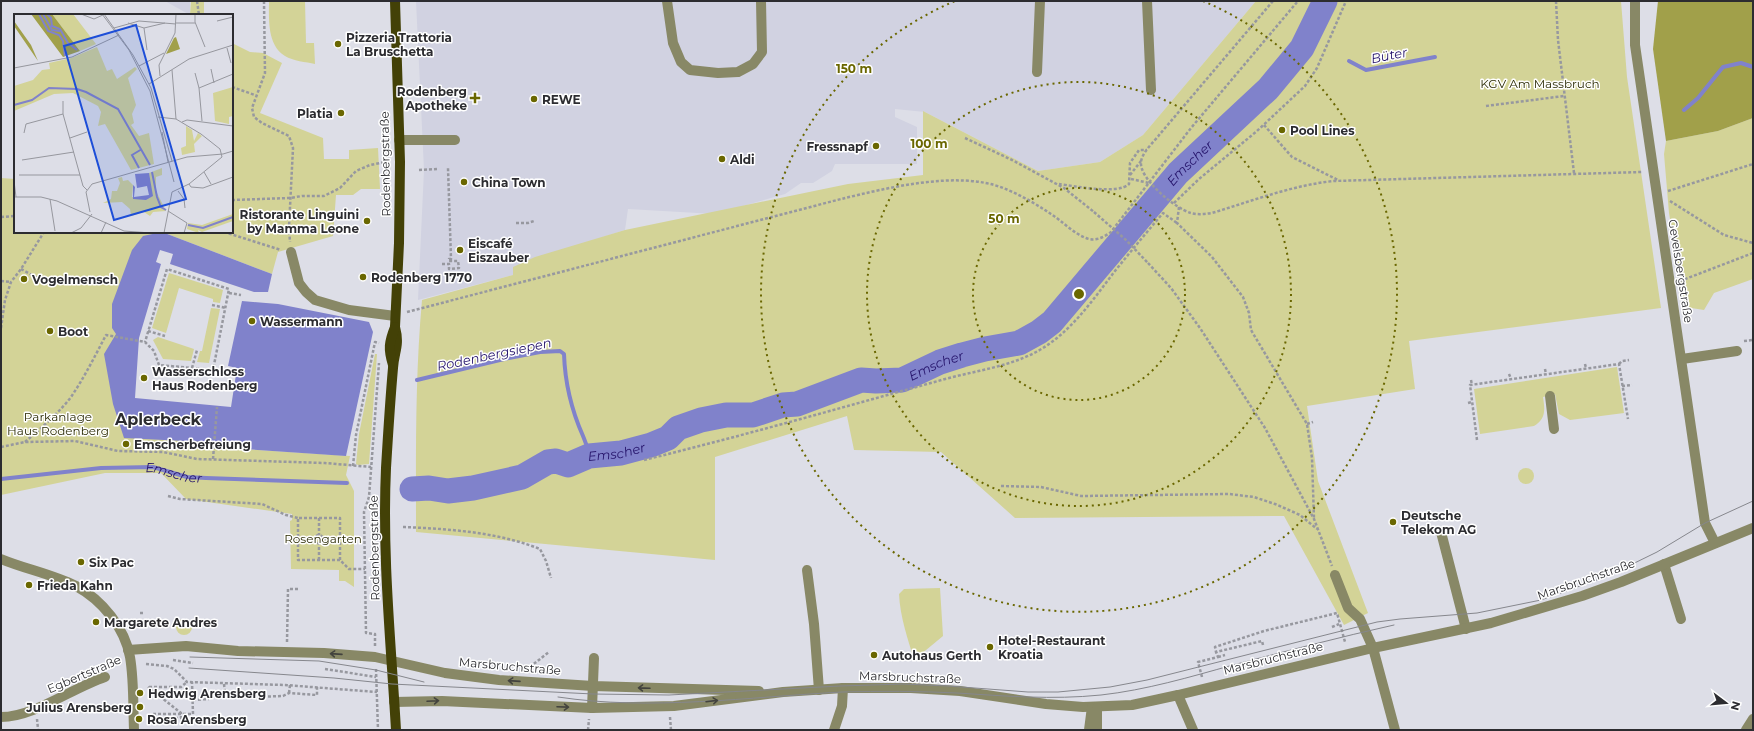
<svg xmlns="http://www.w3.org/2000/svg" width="1754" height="731" viewBox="0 0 1754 731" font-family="Montserrat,sans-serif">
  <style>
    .built { fill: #d1d2e1 }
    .green { fill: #d3d397 }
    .forest { fill: #a1a04a }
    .water { fill: #8082cb }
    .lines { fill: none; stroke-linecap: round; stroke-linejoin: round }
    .stream { stroke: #8082cb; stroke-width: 4 }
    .river { stroke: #8082cb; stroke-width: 25 }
    .path { stroke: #97989f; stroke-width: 2.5; stroke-dasharray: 3 2; stroke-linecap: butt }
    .minor { stroke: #886; stroke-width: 10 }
    .major { stroke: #434107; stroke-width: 10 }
    .tram { stroke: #86878d; stroke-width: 1 }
    .path-bridge { stroke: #97989f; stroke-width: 2.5; stroke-dasharray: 3 2; stroke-linecap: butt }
    .oneway { stroke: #43433e }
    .ring { fill: none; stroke: #6a6700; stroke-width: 2; stroke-dasharray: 2 4 }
    .poi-dot { fill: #6a6700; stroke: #fff; stroke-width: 1.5 }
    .labels { text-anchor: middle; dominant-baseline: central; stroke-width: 3; stroke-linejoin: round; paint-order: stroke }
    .poi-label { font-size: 12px; font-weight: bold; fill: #2c2c30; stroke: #fff; text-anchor: start }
    .park-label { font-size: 12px; fill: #2c2c05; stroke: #fff }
    .street-label { font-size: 12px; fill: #2c2c30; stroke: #fff }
    .water-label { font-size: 13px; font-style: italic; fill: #25146b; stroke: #fff }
    .district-label { font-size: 16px; font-weight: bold; fill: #2c2c30; stroke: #fff }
    .inset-river { fill: none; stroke: #8082cb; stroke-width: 2 }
    .inset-road { fill: none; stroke: #96979e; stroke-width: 1 }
    .view { fill: #1d4ed8; fill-opacity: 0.15; stroke: #1d4ed8; stroke-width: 2 }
    .inset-edge { fill: none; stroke: #2c2c30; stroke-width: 2 }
    .centre { fill: #6a6700; stroke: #fff; stroke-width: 2 }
    .ring-label { font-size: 12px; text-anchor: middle; font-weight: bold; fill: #6a6700; stroke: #fff; stroke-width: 3; stroke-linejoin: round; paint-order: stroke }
  </style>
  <rect width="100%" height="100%" fill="#dddee7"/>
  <!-- built -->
  <g class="built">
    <polygon points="165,1 190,1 190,15"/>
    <polygon points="416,1 1256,1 1143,135 1100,162 1038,171 925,112 895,109 895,117 917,127 917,164 835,164 832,171 813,183 801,183 785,194 715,214 628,209 625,230 560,251 513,275 418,300 424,170"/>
  </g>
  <!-- green -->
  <g class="green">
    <polygon points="191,1 204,1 204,15 190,15"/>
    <path d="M269,1H305L306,43H314L315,64C306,62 293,61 285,56C267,45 269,19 269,1Z"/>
    <path d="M1256,1H1621L1627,77L1661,308L1409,341L1415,389L1307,406L1318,481L1368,613L1344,625L1284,516L1015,518L941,452L854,450L847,416L715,457V560L416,532C416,454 415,377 422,300L513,275V267L535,257L625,230L848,184L923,175V111L1038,171L1100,162L1143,135Z"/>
    <polygon points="232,43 250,52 263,53 282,63 260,113 323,138 324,159 349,159 349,150 378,148 380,189 361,189 353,195 336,195 333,236 278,252 272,274 162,232 116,334 113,404 204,442 229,448 350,456 346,475 354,491 354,587 345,581 339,581 339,570 291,569 290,521 292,520 292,514 186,499 161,473 105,473 1,495 1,178 15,179 15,232 232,232"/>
    <polygon points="1753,118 1753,279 1714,293 1704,310 1685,307 1669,213 1664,154 1666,141 1718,131"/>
    <polygon points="169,273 223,290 220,303 213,302 213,299 179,288 166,333 152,328"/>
    <polygon points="211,308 220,309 209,363 197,362 200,351 202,351"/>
    <polygon points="158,337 194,349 191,361 163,359 153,340"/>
    <polygon points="375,354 377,354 369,464 358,465 356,464 359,434"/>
    <path d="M1617,367L1624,413L1570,420L1559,414L1555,394L1543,397C1545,410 1546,419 1534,426L1480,434L1474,389Z"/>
    <circle cx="1526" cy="476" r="8"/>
    <path d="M940,588L943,636L914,660C908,639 900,617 899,594L904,589Z"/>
    <circle cx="184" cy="627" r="8"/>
  </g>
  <!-- forest -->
  <polygon class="forest" points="1658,1 1753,1 1753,118 1718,131 1666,141 1653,49"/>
  <!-- water -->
  <polygon class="water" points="162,232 272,274 268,292 254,292 170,264 173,254 160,250 156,262 161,264 139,338 135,398 231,407 237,368 228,366 242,301 278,304 369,322 373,332 346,456 229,448 204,442 124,438 113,404 104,354 116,334 112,328 112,304 132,250 143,236"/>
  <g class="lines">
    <!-- stream -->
    <g class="stream">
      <polyline points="1307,38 1313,43"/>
      <polyline points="1349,61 1366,70 1435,57"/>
      <polyline points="1684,110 1698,98 1723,67 1741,63 1753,67"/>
      <path d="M417,380L504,359L540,352L560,351L564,354C565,384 571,409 583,436C586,443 587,449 592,455"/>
      <path id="s1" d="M1,479L101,468L153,467L187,477L206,478L347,483"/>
    </g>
    <!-- river -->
    <path class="river" id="s2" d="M412,489L429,488L448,491L473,488L522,477L548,462L556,461L568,465L589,456L621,453L651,445L668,438L678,428L701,420L726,415H753L783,405L797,404L861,380L876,381L902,380L940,362L962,355L985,349L1019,343L1039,332L1052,322L1178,173L1268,89L1302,48L1325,1"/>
    <!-- path -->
    <g class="path">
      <polyline points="197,1 199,15"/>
      <polyline points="264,1 265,73 252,108 254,117 262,123 289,136 293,148 289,227 290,242"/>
      <path d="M1273,1L1160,134C1154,142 1142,152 1141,162C1139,179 1176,209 1191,213C1198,215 1205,214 1212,213C1252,201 1293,185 1334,181L1642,172"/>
      <polyline points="1556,1 1558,40 1574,173"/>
      <polyline points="232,87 255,95"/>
      <polyline points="1486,106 1564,96"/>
      <polyline points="1264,125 1292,157 1338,180"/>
      <polyline points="965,138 1012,160 1064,188 1094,212"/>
      <polyline points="419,170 437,169"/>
      <polyline points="1130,175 1141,161"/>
      <polyline points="1131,179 1149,183"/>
      <path d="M1059,184C1075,186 1118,195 1129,184L1130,163L1139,150H1147"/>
      <polyline points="1668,191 1753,164"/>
      <polyline points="232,200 290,198 302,196 324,196 340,188 356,171 370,165 385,162 386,202"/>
      <polyline points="1670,201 1724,235 1753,243"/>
      <polyline points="1174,203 1199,179 1257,131 1305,86 1317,68 1346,1"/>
      <polyline points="1179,207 1177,223 1212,257 1243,297 1249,313 1251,330 1307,424 1312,458 1314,519"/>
      <polyline points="1,217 15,216"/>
      <polyline points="516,223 528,223 534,221"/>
      <polyline points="224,232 281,250"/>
      <polyline points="1148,263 1171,288 1200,328 1265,428 1314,519 1332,566"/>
      <polyline points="442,264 449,264 449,269 459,268 458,261 449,261 449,259 451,259 448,168"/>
      <polyline points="21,269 43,281"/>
      <polyline points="1,281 11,282"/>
      <polyline points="1680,281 1753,253"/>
      <polyline points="229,293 241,295"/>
      <polyline points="212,305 226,308"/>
      <path d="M407,312L841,199C887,188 958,170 1003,188C1019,194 1036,204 1051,214C1062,221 1073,233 1086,238C1095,242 1104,237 1111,232L1191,128L1298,1"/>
      <polyline points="1,328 5,300 11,282 21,269 44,232"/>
      <polyline points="148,331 165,336"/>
      <polyline points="1744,341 1753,340"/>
      <polyline points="1585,364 1586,368"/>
      <polyline points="1619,364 1622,361 1629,360"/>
      <polyline points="192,368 197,350"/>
      <polyline points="1545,369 1546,374"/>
      <polyline points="1509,374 1511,379"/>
      <polyline points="1471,380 1472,385"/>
      <polyline points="1622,386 1632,385"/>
      <polyline points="1468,403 1472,402"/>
      <polyline points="1307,424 1313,422"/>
      <polyline points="1477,440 1470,385 1619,364 1628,419"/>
      <path d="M25,442C41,428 58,414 71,397C84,378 95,356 106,335L145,342L154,351L159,365L213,370L229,289L167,269L145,342"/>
      <polyline points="1,447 25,442 75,441 118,451 163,452 197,459 325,463 371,467"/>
      <polyline points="213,459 217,407"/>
      <path d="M644,460C742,436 840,408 938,381C975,370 1017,367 1049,344C1076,325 1095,297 1115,271C1131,251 1147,232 1163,213L1177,223"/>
      <polyline points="353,466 356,435 375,342 379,343"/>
      <polyline points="1001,486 1041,487 1081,496 1229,494 1254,497 1275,504 1300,515 1317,529"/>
      <polyline points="168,496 180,499 262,504 286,515 298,518"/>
      <polyline points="319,518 319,535"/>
      <path d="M403,527C450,529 497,532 540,549L546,561L551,578"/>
      <circle cx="319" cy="539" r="4"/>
      <polyline points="298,539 315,539"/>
      <polyline points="323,539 340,539"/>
      <polyline points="319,560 319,543"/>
      <polyline points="340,560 340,518 298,518 298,560 340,560 349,569 365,569"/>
      <polyline points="140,613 144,613"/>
      <polyline points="1332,627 1339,624"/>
      <polyline points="287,642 288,589 298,589"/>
      <polyline points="1263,645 1262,641 1216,652 1215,647 1264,631 1337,613 1345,642"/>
      <polyline points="375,646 375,634 366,633 364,512 369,497 379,363"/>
      <polyline points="1218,657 1225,655"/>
      <polyline points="173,660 193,663"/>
      <polyline points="146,664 167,666 174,669 187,682 285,685 377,692"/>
      <polyline points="325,669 376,677"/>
      <polyline points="376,669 378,730"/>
      <polyline points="526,670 549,652"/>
      <polyline points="1202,677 1198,662 1218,657 1216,652"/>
      <polyline points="224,684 225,692 240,692 240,696"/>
      <polyline points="148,687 181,713 181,718 153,719"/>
      <polyline points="149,687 181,687 187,682"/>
      <polyline points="289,693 290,685"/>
      <polyline points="253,697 283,696 289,693 317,695 317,687"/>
      <polyline points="193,700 209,699"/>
      <polyline points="153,714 193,714 192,682"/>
      <polyline points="670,717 671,730"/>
      <polyline points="37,719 38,729"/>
      <polyline points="588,730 589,719"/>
    </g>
    <!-- minor -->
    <g class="minor">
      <polyline points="667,1 673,43 681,62 690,70 718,73 738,72 753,64 762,52 761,1"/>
      <polyline points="1147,1 1151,90"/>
      <polyline points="1635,1 1635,45 1705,523 1715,543"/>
      <polyline points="1037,72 1040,1"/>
      <polyline points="399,140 455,140"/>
      <polyline points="291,252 299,283 306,292 315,300 349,310 395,316"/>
      <polyline points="1682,359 1737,351"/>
      <polyline points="1550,396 1554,429"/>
      <polyline points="1441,532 1466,629"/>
      <path d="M1,559C25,569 52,574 76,586C102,600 125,628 130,657C134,680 133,706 134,730"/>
      <polyline points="1664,564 1681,619"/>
      <polyline points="807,570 814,624 819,690"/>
      <polyline points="1335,575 1348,608 1360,619 1373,648 1395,730"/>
      <polyline points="128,650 186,646 238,651 324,653 375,657 445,673 499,680 593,686 759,691"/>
      <polyline points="1178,695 1193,730"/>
      <polyline points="394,702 442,701 592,708 674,706 783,692 843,688 911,688 960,691 1046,704 1083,707 1132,705 1178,695 1373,648 1491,623 1582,596 1621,582 1753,528"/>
      <polyline points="592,708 594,658"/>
      <path d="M1,717C34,717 72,688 105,677"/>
      <polyline points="834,730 842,706 843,688"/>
      <polyline points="1089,730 1092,707"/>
      <polyline points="1097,730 1097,708"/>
      <polyline points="1746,730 1753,719"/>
    </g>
    <!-- major -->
    <g class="major">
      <path d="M395,1L400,162L399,243L395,327C400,346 394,351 393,368C390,402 388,435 386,468C382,556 391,643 396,730"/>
      <path d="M393,365C388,349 389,342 395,327"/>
    </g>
    <!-- tram -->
    <g class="tram">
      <polyline points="190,657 319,661 376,670 424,682"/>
      <polyline points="189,668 334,678 392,684 593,694 669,695 840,686 904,684 948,686 1028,692 1058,692 1110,687 1147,680 1377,622 1400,619 1477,613 1541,600 1608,576 1657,552 1705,523 1753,501"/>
      <path d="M558,697C650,711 749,697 842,692C880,691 919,691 957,693C1005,696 1052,700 1101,695C1146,690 1190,677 1233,665C1287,651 1340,637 1394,625"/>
    </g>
    <!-- path-bridge -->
    <polyline class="path-bridge" points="1094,212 1126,240 1148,263"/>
  </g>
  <!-- one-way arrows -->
  <defs><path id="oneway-shaft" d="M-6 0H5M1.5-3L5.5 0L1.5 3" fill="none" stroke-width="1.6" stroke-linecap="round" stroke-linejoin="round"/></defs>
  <g class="oneway">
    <use href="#oneway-shaft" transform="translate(336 654) rotate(-176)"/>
    <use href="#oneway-shaft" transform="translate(514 681) rotate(-176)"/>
    <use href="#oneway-shaft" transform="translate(644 688) rotate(-178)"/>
    <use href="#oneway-shaft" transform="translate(433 701) rotate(-3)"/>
    <use href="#oneway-shaft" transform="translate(712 701) rotate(-7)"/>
    <use href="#oneway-shaft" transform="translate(563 707) rotate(2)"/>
  </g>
  <!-- distance rings -->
  <g class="ring">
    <circle cx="1079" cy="294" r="106"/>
    <circle cx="1079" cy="294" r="212"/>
    <path d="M1203 1A318 318 0 1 1 955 1"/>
  </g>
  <!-- markers -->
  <g class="poi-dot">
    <circle cx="338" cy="44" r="4"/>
    <path d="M473 92h4v4h4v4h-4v4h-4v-4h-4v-4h4z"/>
    <circle cx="534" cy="99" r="4"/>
    <circle cx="341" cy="113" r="4"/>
    <circle cx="1282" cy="130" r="4"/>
    <circle cx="876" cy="146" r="4"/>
    <circle cx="722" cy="159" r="4"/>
    <circle cx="464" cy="182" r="4"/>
    <circle cx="367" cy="221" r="4"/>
    <circle cx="460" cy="250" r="4"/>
    <circle cx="363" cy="277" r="4"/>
    <circle cx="24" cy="279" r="4"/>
    <circle cx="252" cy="321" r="4"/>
    <circle cx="50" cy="331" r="4"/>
    <circle cx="144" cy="378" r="4"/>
    <circle cx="126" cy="444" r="4"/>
    <circle cx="1393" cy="522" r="4"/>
    <circle cx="81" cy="562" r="4"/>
    <circle cx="29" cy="585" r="4"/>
    <circle cx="96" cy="622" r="4"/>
    <circle cx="990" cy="647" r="4"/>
    <circle cx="874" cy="655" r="4"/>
    <circle cx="140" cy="693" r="4"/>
    <circle cx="140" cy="707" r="4"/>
    <circle cx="139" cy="719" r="4"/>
  </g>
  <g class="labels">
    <!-- poi labels -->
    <g class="poi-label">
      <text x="346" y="37">Pizzeria Trattoria<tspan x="346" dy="14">La Bruschetta</tspan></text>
      <text x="467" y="91" text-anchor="end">Rodenberg<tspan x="467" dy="14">Apotheke</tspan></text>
      <text x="542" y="99">REWE</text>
      <text x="333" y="113" text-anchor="end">Platia</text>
      <text x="1290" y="130">Pool Lines</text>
      <text x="868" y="146" text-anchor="end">Fressnapf</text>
      <text x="730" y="159">Aldi</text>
      <text x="472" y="182">China Town</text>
      <text x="359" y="214" text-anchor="end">Ristorante Linguini<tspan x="359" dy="14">by Mamma Leone</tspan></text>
      <text x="468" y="243">Eiscafé<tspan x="468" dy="14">Eiszauber</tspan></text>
      <text x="371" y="277">Rodenberg 1770</text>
      <text x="32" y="279">Vogelmensch</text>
      <text x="260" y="321">Wassermann</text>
      <text x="58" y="331">Boot</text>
      <text x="152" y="371">Wasserschloss<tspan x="152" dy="14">Haus Rodenberg</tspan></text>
      <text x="134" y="444">Emscherbefreiung</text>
      <text x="1401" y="515">Deutsche<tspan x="1401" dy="14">Telekom AG</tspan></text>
      <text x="89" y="562">Six Pac</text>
      <text x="37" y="585">Frieda Kahn</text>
      <text x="104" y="622">Margarete Andres</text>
      <text x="998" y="640">Hotel-Restaurant<tspan x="998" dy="14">Kroatia</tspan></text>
      <text x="882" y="655">Autohaus Gerth</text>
      <text x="148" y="693">Hedwig Arensberg</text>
      <text x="132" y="707" text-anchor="end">Julius Arensberg</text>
      <text x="147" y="719">Rosa Arensberg</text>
    </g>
    <!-- park labels -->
    <g class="park-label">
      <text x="1540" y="83">KGV Am Massbruch</text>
      <text x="58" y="416">Parkanlage<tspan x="58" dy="14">Haus Rodenberg</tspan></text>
      <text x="323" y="538">Rosengarten</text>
    </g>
    <!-- street labels -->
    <g class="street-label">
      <text transform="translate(385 164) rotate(-91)">Rodenbergstraße</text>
      <text transform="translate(1681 271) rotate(81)">Gevelsbergstraße</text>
      <text transform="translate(374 548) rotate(-91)">Rodenbergstraße</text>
      <text transform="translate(1586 579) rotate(-19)">Marsbruchstraße</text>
      <text transform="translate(1273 658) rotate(-14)">Marsbruchstraße</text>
      <text transform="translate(510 666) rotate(5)">Marsbruchstraße</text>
      <text transform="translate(84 674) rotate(-23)">Egbertstraße</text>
      <text transform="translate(910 677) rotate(2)">Marsbruchstraße</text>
    </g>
    <!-- water labels -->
    <g class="water-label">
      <text transform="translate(1389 55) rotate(-11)">Büter</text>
      <text stroke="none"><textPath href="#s2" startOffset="886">Emscher</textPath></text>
      <text transform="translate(494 354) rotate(-12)">Rodenbergsiepen</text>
      <text stroke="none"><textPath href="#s2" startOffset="550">Emscher</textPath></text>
      <text stroke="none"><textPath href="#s2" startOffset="213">Emscher</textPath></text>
      <text stroke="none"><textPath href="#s1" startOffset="174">Emscher</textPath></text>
    </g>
    <!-- district labels -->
    <g class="district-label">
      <text x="158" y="419">Aplerbeck</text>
    </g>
  </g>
  <!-- overview -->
  <g transform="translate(14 14)">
    <rect width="219" height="219" fill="#dddee7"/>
    <path d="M38,0H59L82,30L66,37ZM83,33L93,57L98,55L103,65L121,53L123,55L114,64L122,91L118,100L120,109L117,111L125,122L135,119L140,150L117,156L91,110L84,112L87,98L84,92L59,79L40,80L0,97V72L19,66L28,56L36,55L35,49L57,44ZM219,73V102L215,103V110L201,107L199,79ZM172,112L178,116L180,127L184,119L188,122L180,130L181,138L168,141L167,134L172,132ZM148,154V161L142,163V177L152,197L139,198L136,202L130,198L117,202L116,195L108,188L89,189L97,185L98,177H103L106,169L104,164L108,163L109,167L114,166L119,171L118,183L136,184L135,159ZM219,200V207L188,218L184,216L185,219L173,215L174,209L188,211Z" fill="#d3d397"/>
    <path d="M17,0H38L66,37L49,43ZM0,7L17,31L24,47L0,12ZM162,23L166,35L152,40L160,24Z" fill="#a1a04a"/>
    <path d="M135,159L139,182L132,186L119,185V171L121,173L120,183L135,181L133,172L123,174L121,160Z" fill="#8082cb"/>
    <path class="inset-river" d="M25,0L34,17L45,21L49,27L51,42M29,0L38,16L46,17M33,0L37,4L38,12L46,15L54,29L63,36M0,91L18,86L35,74L63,75L72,78L104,95L136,151M125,154L118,141L128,135M138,158L143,183L147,193L152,196M174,211L189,214L219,203"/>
    <path class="inset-road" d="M67,0L80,5L91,0M88,0L115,36L136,77L160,168M90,0L119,41L137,74L158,147M181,0V8L191,33M203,7L219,3M114,9L130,14L151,9M162,9H181M100,14L125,7L162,10M130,14L133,36M213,34L217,49M125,52L150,39M0,54L58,43L105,21M197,55L200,69M158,56L162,105M181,59L185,74M146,62L145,51L161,19L162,0M135,70L175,45L219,31M49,87V100L69,172L73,176M144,103L162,105L187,120L206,135L208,143L175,170L158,178L150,219M188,107L185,74L219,60M168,108L173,106L219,112M148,118L154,148M10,119L12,110L49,100M56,124L73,118M8,146L60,138M190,158L197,170M5,161H66M0,167L2,183M175,170L177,173L189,174L219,163M164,177L170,185L171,194M0,183H27L43,187L110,217L137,219M36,185L41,217M154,197L173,209L170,219M76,198L72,178L78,170L173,143L209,140L219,137M57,219L67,214L78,200M87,219L92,208"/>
    <path class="view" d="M122,11L172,185L100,206L50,32Z"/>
    <rect width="219" height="219" class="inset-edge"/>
  </g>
  <circle cx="1079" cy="294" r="6" class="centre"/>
  <g class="ring-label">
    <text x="854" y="73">150 m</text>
    <text x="929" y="148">100 m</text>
    <text x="1004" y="223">50 m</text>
  </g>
  <!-- border -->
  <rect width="1754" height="731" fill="none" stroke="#2c2c30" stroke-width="4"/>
  <!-- north arrow -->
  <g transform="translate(1726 703) rotate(106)" stroke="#ffffff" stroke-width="3" paint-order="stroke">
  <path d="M0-3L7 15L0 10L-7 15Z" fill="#2c2c30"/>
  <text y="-6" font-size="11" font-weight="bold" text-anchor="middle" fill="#2c2c30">N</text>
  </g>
</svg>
